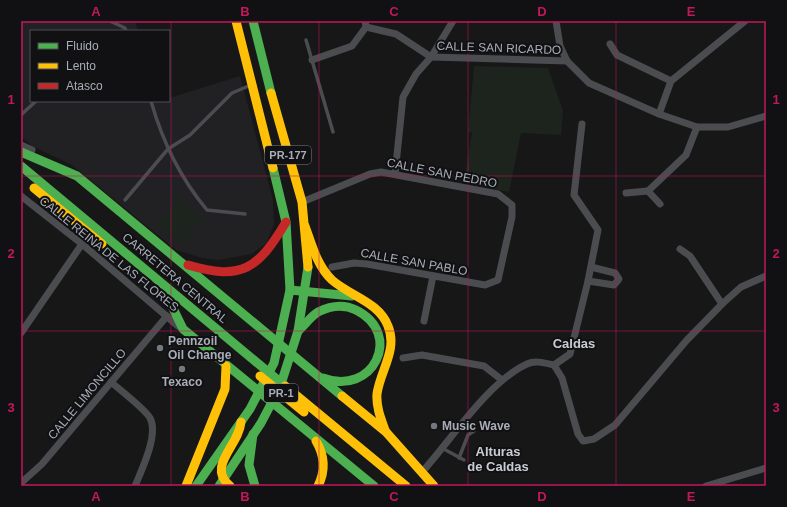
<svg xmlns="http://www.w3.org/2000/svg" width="787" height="507" viewBox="0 0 787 507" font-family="Arial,sans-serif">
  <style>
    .built { fill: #212123 }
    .green { fill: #1d241e }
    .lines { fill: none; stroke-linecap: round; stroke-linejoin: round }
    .lane { stroke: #4b4c50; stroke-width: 3.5 }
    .street { stroke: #4b4c50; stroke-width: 7 }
    .fast { stroke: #4caf50; stroke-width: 9 }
    .slow { stroke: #ffc107; stroke-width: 9 }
    .jam { stroke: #c62828; stroke-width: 9 }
    .grid { fill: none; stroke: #c2185b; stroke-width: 1; stroke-opacity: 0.55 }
    .poi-dot { fill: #757880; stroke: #111113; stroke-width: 1.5 }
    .labels { text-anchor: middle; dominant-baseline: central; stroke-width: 4; stroke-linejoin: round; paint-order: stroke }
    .shield { fill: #111113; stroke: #7b7e86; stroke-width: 1 }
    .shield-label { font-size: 11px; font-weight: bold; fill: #a8adb8 }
    .street-label { font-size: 12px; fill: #a8adb8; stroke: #111113 }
    .poi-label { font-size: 12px; font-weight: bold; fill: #a8adb8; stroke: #111113; text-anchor: start }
    .neighbourhood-label { font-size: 13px; font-weight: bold; fill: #c9ccd4; stroke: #111113 }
    .neatline { fill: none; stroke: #c2185b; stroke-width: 1.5 }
    .grid-label { font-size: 13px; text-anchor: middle; font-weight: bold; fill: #c2185b }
  </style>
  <rect width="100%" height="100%" fill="#171717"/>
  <!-- built -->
  <polygon class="built" points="21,21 135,21 138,31 31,31 31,101 169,101 169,98 240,76 273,200 274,224 266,244 251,254 219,260 202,258 176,250 72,165 32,146 21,137"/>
  <!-- green -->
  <g class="green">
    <polygon points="474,66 548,68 563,111 561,135 521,133 509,192 464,183 472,132 468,132"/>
    <polygon points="179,198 203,219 181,245 157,224"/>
  </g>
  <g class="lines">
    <!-- lane -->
    <g class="lane">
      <polyline points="110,21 125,28 126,31"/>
      <polyline points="306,40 333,132"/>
      <path d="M151,101C162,140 181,179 207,210L245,214"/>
      <polyline points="21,115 36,101"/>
      <polyline points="125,200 168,149 190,135 232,93 251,85"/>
      <polyline points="442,448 464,460"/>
      <polyline points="459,458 468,435 474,431"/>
    </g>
    <!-- street -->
    <g class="street">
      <polyline points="556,21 560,46 567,61 589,83 659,114 697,127 728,127 766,116"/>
      <polyline points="366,27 396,34 431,57 567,61"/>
      <polyline points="610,44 617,55 671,81"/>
      <polyline points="312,60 352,46 366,27 365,21"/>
      <polyline points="659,114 671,81 745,21"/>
      <polyline points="21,145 32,150"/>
      <polyline points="395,174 403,97 416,74 431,57 453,21"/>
      <polyline points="648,191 686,155 697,127"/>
      <polyline points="626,193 648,191 660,204"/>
      <polyline points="21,196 82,244 178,326"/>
      <polyline points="302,202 370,174 381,172 498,194 512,205 512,217 498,280 485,285 367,264 354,263 332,267"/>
      <polyline points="680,249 690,256 722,304"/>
      <polyline points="588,281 614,285 619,279 615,273 591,267"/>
      <polyline points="424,321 433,276"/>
      <polyline points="21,333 82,244"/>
      <polyline points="403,358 422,355 484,366 502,380"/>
      <polyline points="554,365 570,354 588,281 598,230 574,195 582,124"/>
      <path d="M111,382C120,390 145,409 150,418C159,434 142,469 135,486"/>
      <path d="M422,472C451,440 489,381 527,364C535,360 545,363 554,365L562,378L578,434L583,441L594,439L615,425L686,341L722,304L741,287L766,276"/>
      <polyline points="21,483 42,464 167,316"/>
      <polyline points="706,486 766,468"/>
    </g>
    <!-- fast -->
    <g class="fast">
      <polyline points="253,21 271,93"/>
      <polyline points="21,152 77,176 342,396"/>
      <polyline points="21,166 285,386"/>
      <polyline points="290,290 352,296"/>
      <polyline points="169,300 183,329 374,486"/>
      <path d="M298,331C305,325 310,317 318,312C330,306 344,304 356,310C404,334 373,397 323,378"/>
      <polyline points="253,434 249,465 255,486"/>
      <polyline points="196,486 250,409 274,363 290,290 286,222 273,168"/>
      <polyline points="219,486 261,423 280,387 298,331 308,267"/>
    </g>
    <!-- slow -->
    <g class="slow">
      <polyline points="236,21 273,168"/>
      <polyline points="271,93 302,202 308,267"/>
      <polyline points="34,188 102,244"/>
      <path d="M305,226C312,245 317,266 332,280C350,296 379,302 388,326C398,350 380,371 377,394C376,407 381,419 385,430"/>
      <polyline points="260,376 304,412"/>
      <polyline points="285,386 406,486"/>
      <polyline points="342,396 386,432 434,486"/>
      <path d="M316,441C325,456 326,470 318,486"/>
      <polyline points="186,486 225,389 226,366"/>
      <path d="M230,486C206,466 239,446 241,422"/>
    </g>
    <!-- jam -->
    <path class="jam" d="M188,265C242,281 258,269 286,222"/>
  </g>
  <!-- grid -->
  <path class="grid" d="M171,21V486M319,21V486M468,21V486M616,21V486M21,176H766M21,331H766"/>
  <!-- markers -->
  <g class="poi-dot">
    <circle cx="160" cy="348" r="4"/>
    <circle cx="182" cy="369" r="4"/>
    <circle cx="434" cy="426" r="4"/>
  </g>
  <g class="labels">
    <!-- shield labels -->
    <g class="shield">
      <rect x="265" y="146" width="46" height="18" rx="3"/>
      <rect x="264" y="384" width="34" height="18" rx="3"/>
    </g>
    <g class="shield-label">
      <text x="288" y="155">PR-177</text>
      <text x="281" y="393">PR-1</text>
    </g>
    <!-- street labels -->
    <g class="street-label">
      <text transform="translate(499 48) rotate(2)">CALLE SAN RICARDO</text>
      <text transform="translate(442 173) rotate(11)">CALLE SAN PEDRO</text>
      <text transform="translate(109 254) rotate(39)">CALLE REINA DE LAS FLORES</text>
      <text transform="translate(414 262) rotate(10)">CALLE SAN PABLO</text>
      <text transform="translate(175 278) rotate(40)">CARRETERA CENTRAL</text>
      <text transform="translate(87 394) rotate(-50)">CALLE LIMONCILLO</text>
    </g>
    <!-- poi labels -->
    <g class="poi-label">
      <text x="168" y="341">Pennzoil<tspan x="168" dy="14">Oil Change</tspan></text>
      <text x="182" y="382" text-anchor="middle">Texaco</text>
      <text x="442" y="426">Music Wave</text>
    </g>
    <!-- neighbourhood labels -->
    <g class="neighbourhood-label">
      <text x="574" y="343">Caldas</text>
      <text x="498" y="451">Alturas<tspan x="498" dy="15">de Caldas</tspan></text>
    </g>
  </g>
  <!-- border -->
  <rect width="787" height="507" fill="none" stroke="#111113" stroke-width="44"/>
  <!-- legend -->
  <rect x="30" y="30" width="140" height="72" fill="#111113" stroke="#4d4f55"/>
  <rect x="38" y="43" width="20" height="6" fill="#4caf50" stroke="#4d4f55"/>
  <text x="66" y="50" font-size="12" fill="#a8adb8">Fluido</text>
  <rect x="38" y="63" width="20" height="6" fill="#ffc107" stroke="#4d4f55"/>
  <text x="66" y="70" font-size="12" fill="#a8adb8">Lento</text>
  <rect x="38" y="83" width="20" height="6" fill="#c62828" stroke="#4d4f55"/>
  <text x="66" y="90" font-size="12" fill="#a8adb8">Atasco</text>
  <rect x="22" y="22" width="743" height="463" class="neatline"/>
  <g class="grid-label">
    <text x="96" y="16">A</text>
    <text x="245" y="16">B</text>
    <text x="394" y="16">C</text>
    <text x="542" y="16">D</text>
    <text x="691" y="16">E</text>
    <text x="11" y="104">1</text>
    <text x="776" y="104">1</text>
    <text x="11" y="258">2</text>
    <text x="776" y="258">2</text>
    <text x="11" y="412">3</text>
    <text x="776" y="412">3</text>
    <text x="96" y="501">A</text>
    <text x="245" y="501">B</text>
    <text x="394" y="501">C</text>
    <text x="542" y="501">D</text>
    <text x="691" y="501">E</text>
  </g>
</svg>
